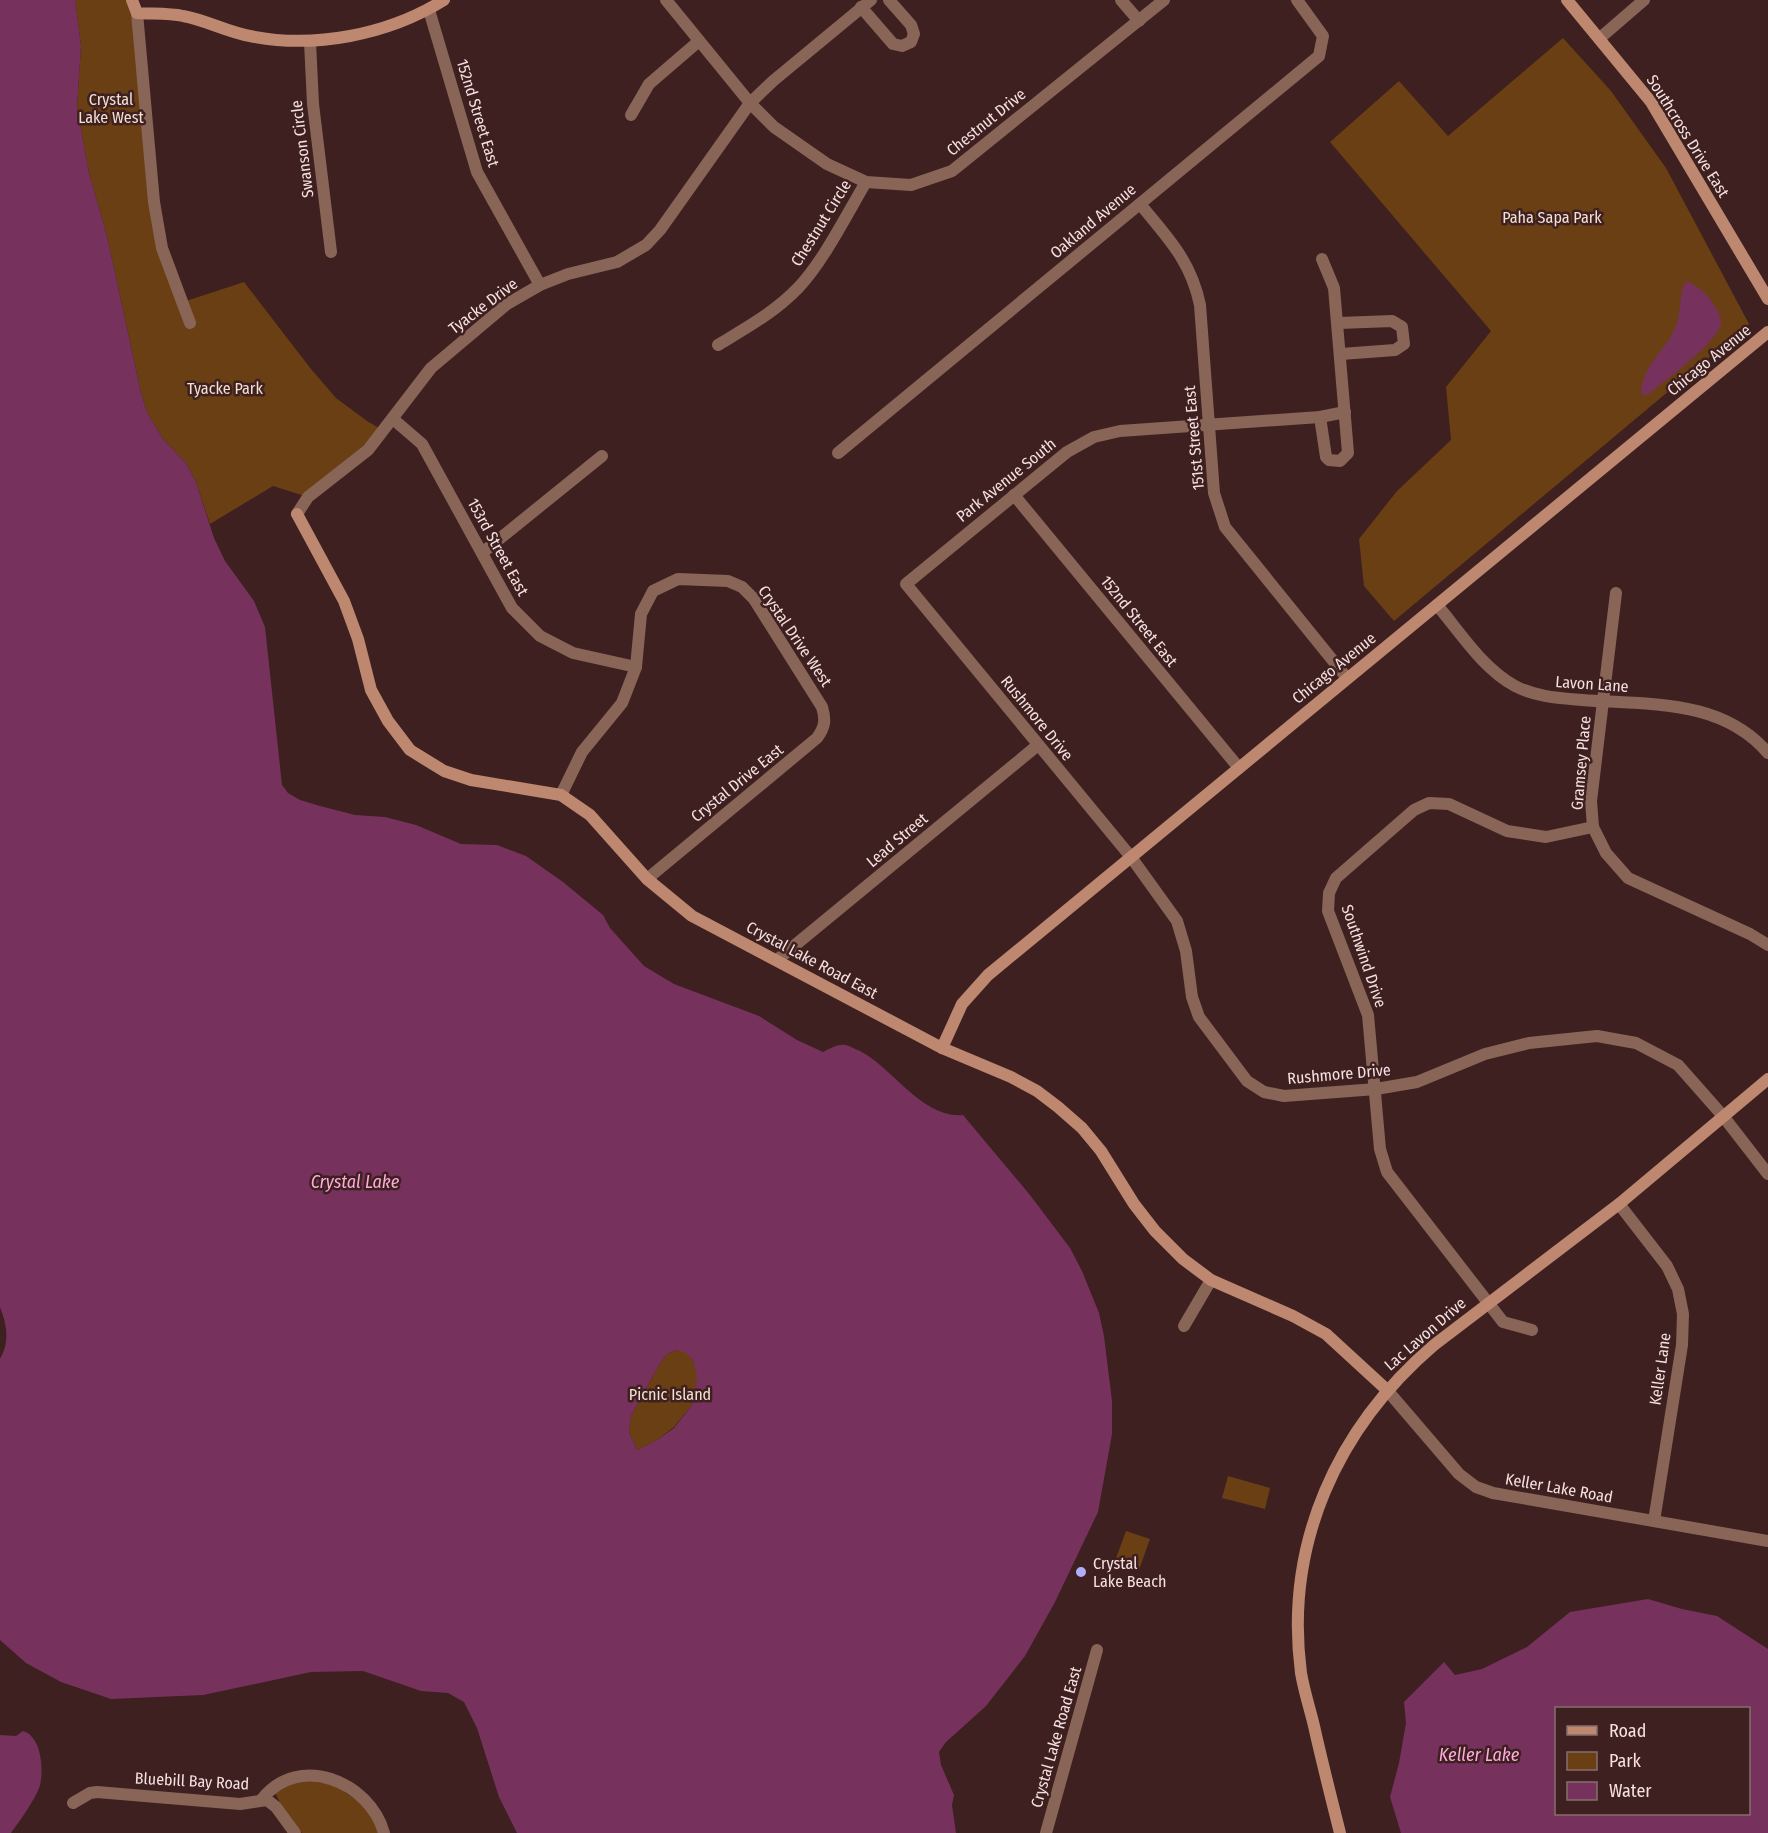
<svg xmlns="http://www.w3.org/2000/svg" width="1768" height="1833" viewBox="0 0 1768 1833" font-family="'Fira Sans Condensed',sans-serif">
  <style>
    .green { fill: #6a3f13 }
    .water { fill: #77315d; fill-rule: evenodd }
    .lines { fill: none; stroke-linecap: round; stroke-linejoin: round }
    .street { stroke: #896557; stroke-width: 12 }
    .secondary { stroke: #be8770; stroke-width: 12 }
    .poi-dot { fill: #b0aefa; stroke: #3d201f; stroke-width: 2 }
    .labels { text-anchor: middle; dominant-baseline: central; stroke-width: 5; stroke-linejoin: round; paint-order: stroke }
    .park-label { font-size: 16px; fill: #f3e0d1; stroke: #3d201f }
    .street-label { font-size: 16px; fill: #f5e1e0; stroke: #3d201f }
    .poi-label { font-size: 16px; fill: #f5e1e0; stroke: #3d201f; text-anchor: start }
    .water-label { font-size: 18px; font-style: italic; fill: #fdabdb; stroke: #3d201f }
  </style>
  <rect width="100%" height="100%" fill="#3d201f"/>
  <!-- green -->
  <g class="green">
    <polygon points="75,0 132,0 154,202 183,302 244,282 311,369 336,398 367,421 384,431 308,497 273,486 210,524 196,482 186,463 163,439 147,412 141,393 107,236 89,173 77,108 81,46"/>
    <polygon points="1563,38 1611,91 1666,168 1749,324 1394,621 1364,586 1359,539 1397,491 1451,440 1446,387 1491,331 1330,142 1399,81 1448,136"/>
    <polygon points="676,1350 686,1352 693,1360 698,1376 692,1405 674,1427 657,1440 637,1450 629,1432 631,1416 659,1365 667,1354"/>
    <polygon points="1228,1476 1270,1488 1265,1509 1222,1498"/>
    <polygon points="1126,1531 1150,1539 1139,1570 1115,1561"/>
    <polygon points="314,1778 339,1788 365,1806 380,1833 302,1833 280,1803 275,1792 285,1784"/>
  </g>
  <!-- water -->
  <g class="water">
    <path d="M0,0H75L81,46L77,108L89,173L107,236L141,393L147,412L163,439L186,463L196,482L214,538L225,561L254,601L265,627L282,785L288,793L300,800L320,806L355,815L385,817L416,825L461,844L497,845L526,856L563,882L603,915L610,928L644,966L674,984L759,1016L797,1040L823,1052C830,1049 837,1044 845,1045C849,1045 854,1049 858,1050C892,1066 922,1119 963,1115L1030,1195L1070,1248L1082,1271L1099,1313L1104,1336L1112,1401V1434L1098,1512L1055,1602L1025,1656L986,1706L946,1742L939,1752L941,1765L954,1795L952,1805L956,1833H517L499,1797L477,1728L464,1702L448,1693L421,1691L363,1671L311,1672L203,1695L111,1699L61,1682L26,1663L0,1640V1359C10,1342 7,1325 0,1307ZM676,1350L686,1353L693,1360L697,1376L692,1405L674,1428L657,1440L637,1450L629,1432L631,1416L659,1365L667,1354Z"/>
    <path d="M1686,281C1698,286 1707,293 1714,305C1717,309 1721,316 1721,322C1721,340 1664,381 1649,394L1643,395L1641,392C1644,362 1667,350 1676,326C1682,311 1678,295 1686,281Z"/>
    <path d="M1648,1599L1682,1609L1717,1616L1768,1649V1833H1401L1390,1797L1399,1763L1406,1723L1404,1702L1444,1662L1455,1675L1482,1669L1527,1647L1570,1612ZM1556,1708H1748V1814H1556Z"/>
    <path d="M23,1731C41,1736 44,1768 40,1785C37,1797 19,1822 11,1833H0V1735L16,1736Z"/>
  </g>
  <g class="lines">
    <!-- street -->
    <g class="street">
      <polyline points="666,0 750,103 774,127 827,164 866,182 911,185 952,171 1164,0"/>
      <polyline points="1121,0 1139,21"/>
      <polyline points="861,7 893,44 902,46 911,42 914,34 911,25 889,0"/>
      <polyline points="429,10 477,172 540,285"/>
      <polyline points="137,13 154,202 162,248 190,323"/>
      <polyline points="1600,38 1644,0"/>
      <polyline points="310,42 313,104 331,252"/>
      <polyline points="631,115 649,84 699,41"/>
      <path d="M1140,204C1168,238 1191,261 1200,305L1214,493L1225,527L1347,678"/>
      <polyline points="1339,323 1392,321 1402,327 1404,344 1395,350 1341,354"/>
      <path d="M718,345C746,328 775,312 798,288C823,262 847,214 866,182"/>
      <polyline points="1345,412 1320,417 1120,431 1094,437 1067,452 906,584 1131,857 1177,921 1186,951 1192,997 1199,1017 1247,1081 1264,1092 1284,1096 1376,1089 1417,1082 1485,1054 1529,1043 1597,1036 1636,1043 1678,1065 1723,1116 1768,1174"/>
      <polyline points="1320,417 1326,457 1329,460 1340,461 1348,453 1334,288 1322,259"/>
      <polyline points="393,419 422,444 512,608 540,636 573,653 636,667"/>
      <polyline points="838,453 1319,56 1323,36 1297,0"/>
      <polyline points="1014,495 1239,768"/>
      <polyline points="297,514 308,497 368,450 431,368 507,304 540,285 568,274 617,262 646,245 660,230 750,103 773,81 871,0"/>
      <polyline points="482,553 602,456"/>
      <polyline points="1616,593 1591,801 1593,827 1606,853 1628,878 1750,934 1768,945"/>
      <path d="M1437,605C1460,632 1483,669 1515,686C1536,697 1559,698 1582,700C1647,705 1721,698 1768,753"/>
      <path d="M561,795L582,752L622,703L636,667L641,614L653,591L678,579L728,581L742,587L754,599L822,707C826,720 825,727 817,738L647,879"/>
      <polyline points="777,960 1038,745"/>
      <polyline points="1619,1204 1667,1266 1678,1289 1683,1314 1682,1345 1654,1521"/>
      <polyline points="1184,1326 1211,1280"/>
      <polyline points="1532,1330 1503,1322 1387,1172 1380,1149 1368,1015 1328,911 1329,893 1336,878 1414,810 1429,803 1449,804 1507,831 1546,837 1593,827"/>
      <polyline points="1387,1390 1459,1474 1476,1487 1493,1493 1768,1541"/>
      <path d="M262,1799C299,1752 370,1782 384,1833"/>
      <polyline points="73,1803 90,1793 97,1792 240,1804 267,1800 276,1807 295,1833"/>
      <polyline points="1046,1833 1097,1650"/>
    </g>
    <!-- secondary -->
    <g class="secondary">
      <path d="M132,0L137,13C152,14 169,13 183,16C206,20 227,32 250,36C314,49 388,35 444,0"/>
      <polyline points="1567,0 1651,102 1768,299"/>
      <polyline points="297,514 344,601 358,639 371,690 388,721 410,750 444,771 471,780 561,795 590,815 647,879 692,916 942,1048 1011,1077 1037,1091 1058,1107 1082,1128 1101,1151 1134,1204 1155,1231 1183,1259 1211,1280 1293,1316 1326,1334 1387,1390"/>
      <polyline points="942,1048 962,1004 988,975 1768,332"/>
      <path d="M1340,1833C1331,1797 1322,1762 1314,1726C1310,1709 1304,1691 1301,1673C1284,1544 1337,1428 1434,1345L1619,1204L1768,1079"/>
    </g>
  </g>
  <!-- markers -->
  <circle class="poi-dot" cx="1081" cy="1572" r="6"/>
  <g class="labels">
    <!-- park labels -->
    <g class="park-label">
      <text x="111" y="99">Crystal<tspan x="111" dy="18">Lake West</tspan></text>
      <text x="1552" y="217">Paha Sapa Park</text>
      <text x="225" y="388">Tyacke Park</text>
      <text x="670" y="1394">Picnic Island</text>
    </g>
    <!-- street labels -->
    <g class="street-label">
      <text transform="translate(478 113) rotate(73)">152nd Street East</text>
      <text transform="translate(986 122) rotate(-39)">Chestnut Drive</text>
      <text transform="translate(1688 136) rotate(58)">Southcross Drive East</text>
      <text transform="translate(302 149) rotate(-97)">Swanson Circle</text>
      <text transform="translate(1093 221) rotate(-40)">Oakland Avenue</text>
      <text transform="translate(821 223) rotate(-58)">Chestnut Circle</text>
      <text transform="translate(483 306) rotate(-37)">Tyacke Drive</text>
      <text transform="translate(1709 360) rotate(-39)">Chicago Avenue</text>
      <text transform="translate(1194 438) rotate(-95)">151st Street East</text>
      <text transform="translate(1006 480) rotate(-39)">Park Avenue South</text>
      <text transform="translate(498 547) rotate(61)">153rd Street East</text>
      <text transform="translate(1139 621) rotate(51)">152nd Street East</text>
      <text transform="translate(795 636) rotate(56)">Crystal Drive West</text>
      <text transform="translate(1334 668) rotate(-39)">Chicago Avenue</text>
      <text transform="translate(1592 684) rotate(4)">Lavon Lane</text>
      <text transform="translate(1037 718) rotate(51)">Rushmore Drive</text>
      <text transform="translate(1581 763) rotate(-85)">Gramsey Place</text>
      <text transform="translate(737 783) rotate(-39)">Crystal Drive East</text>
      <text transform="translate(897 840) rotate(-40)">Lead Street</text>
      <text transform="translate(1364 956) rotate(71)">Southwind Drive</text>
      <text transform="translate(812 960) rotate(28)">Crystal Lake Road East</text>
      <text transform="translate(1339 1074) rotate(-5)">Rushmore Drive</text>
      <text transform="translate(1425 1334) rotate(-41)">Lac Lavon Drive</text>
      <text transform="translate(1660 1369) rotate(-82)">Keller Lane</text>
      <text transform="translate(1559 1488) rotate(10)">Keller Lake Road</text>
      <text transform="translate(1056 1737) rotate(-74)">Crystal Lake Road East</text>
      <text transform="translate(192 1781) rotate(3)">Bluebill Bay Road</text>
    </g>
    <!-- poi labels -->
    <g class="poi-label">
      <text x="1093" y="1563">Crystal<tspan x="1093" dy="18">Lake Beach</tspan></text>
    </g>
    <!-- water labels -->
    <g class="water-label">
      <text x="355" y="1182">Crystal Lake</text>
      <text x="1479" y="1755">Keller Lake</text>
    </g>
  </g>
  <!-- legend -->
  <rect x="1555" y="1707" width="195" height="108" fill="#3d201f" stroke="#876d6c" stroke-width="1.5"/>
  <rect x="1567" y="1726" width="30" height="9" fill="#be8770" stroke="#876d6c" stroke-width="1.5"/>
  <text x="1609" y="1737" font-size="18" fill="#f5e1e0">Road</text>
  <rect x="1567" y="1752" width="30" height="18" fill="#6a3f13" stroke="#876d6c" stroke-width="1.5"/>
  <text x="1609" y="1767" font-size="18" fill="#f5e1e0">Park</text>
  <rect x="1567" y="1782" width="30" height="18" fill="#77315d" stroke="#876d6c" stroke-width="1.5"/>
  <text x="1609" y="1797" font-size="18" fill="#f5e1e0">Water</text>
</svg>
